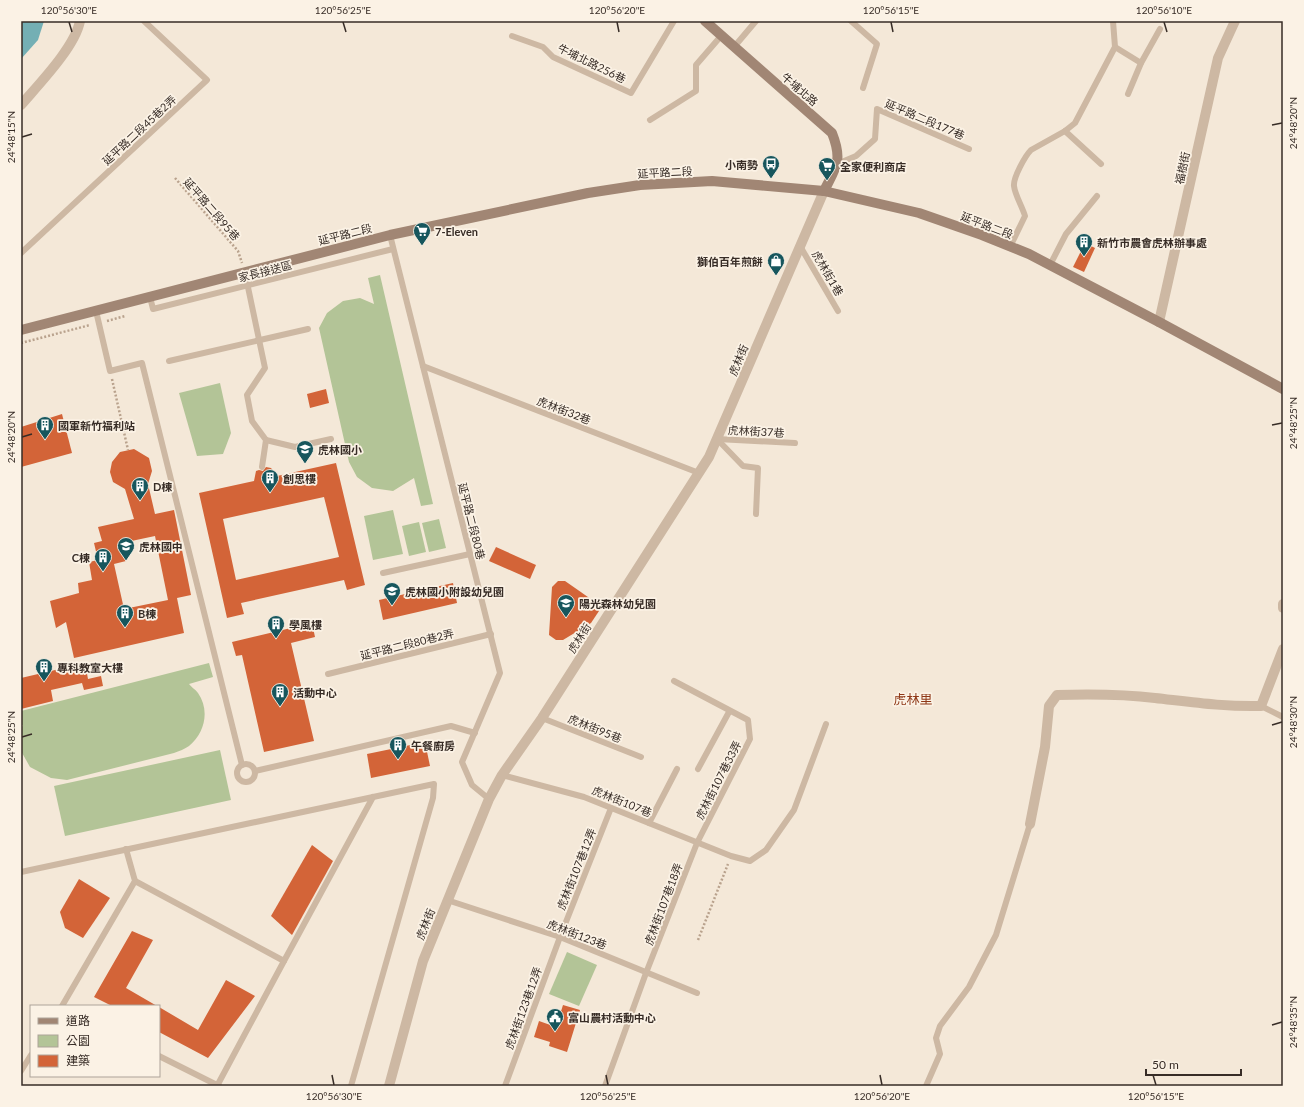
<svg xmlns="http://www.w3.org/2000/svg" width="1304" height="1107" viewBox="0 0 1304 1107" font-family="Lato,'Noto Sans TC',sans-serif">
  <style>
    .green { fill: #b3c497 }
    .water { fill: #74afb4 }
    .building { fill: #d36438; fill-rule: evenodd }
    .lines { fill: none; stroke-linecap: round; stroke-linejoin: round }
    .path { stroke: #b9a28d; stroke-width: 2.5; stroke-dasharray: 2 2; stroke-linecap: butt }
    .lane { stroke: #cdb8a3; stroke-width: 6 }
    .street { stroke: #cdb8a3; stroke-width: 10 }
    .secondary { stroke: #a18674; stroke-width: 10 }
    .ticks { fill: none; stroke: #372c26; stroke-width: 1.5 }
    .labels { text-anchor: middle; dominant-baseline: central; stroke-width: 3.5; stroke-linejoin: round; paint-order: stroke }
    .street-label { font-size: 11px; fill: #372c26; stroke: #fbf2e5 }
    .poi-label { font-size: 11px; font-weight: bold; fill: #372c26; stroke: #fbf2e5; text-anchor: start }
    .quarter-label { font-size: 13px; fill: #8f3817; stroke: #fbf2e5 }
    .neatline { fill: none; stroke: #372c26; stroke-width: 1.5 }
    .ticks-label { font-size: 10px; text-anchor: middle; fill: #372c26 }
  </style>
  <rect width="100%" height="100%" fill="#f4e8d8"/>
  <!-- green -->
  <g class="green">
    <polygon points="380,275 433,504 421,506 414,478 393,491 372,488 357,477 349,462 319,328 327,313 343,301 360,298 374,304 368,278"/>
    <polygon points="220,383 231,433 223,454 197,456 179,393"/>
    <polygon points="393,510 403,554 373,560 364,516"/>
    <polygon points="439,519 446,548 429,552 422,523"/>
    <polygon points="419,522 426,552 409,556 402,526"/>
    <path d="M209,663L213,677L189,684C191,687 195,689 198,693C210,710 205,733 189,746C185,749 179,751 174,753L67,780L51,778L30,767L21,751V729L23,725H21V711Z"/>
    <polygon points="220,750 231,800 65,836 54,786"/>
    <polygon points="567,952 597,965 579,1006 549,994"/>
  </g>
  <!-- water -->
  <polygon class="water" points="21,21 44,21 38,40 21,59"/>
  <!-- building -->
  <g class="building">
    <polygon points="1085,243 1095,248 1084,272 1073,267"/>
    <polygon points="326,389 329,403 310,408 307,394"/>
    <polygon points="62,414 72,453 21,467 21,427"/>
    <path d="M134,449L149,458L152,471L148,484L155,514L174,510L191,595L177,598L184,633L74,658L66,622L56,628L50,601L79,593L78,583L92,580L89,562L98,560L94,543L102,541L98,527L134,519L125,489L113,482L110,472L112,462L120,452ZM155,536L168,600L124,609L114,564L126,561L122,543Z"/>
    <path d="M336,463L365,585L347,590L344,580L241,603L244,614L227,618L199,493L254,481L256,471L259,470L263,471L266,467L271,468L277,476ZM324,497L339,557L236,580L223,519Z"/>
    <polygon points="496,547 536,565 530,579 489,561"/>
    <polygon points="558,581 565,581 598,604 599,611 591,623 563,640 556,640 549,635 552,587"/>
    <polygon points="453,583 457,603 383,620 379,600"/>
    <polygon points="312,623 315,637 291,643 314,741 264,752 242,655 236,656 232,642"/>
    <polygon points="85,663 88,679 101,676 103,686 84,690 82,683 51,690 53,701 21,709 21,678"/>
    <polygon points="425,742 430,766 371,778 367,754"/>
    <polygon points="312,845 333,861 292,935 271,916"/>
    <polygon points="79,879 110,898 83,938 65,928 60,912"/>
    <polygon points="132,931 153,940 126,988 157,1006 112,1006 94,997"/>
    <polygon points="226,980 255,996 208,1058 159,1032 159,1007 198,1030"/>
    <polygon points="563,1005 580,1010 567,1052 549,1046 550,1042 534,1037 539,1021 556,1027"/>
  </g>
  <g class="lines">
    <!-- path -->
    <g class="path">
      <polyline points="175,178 238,251 242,263"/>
      <polyline points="107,321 125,316"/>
      <polyline points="21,343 90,325"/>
      <polyline points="112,379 128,450"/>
      <polyline points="698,940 728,864"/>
    </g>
    <!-- lane -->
    <g class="lane">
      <polyline points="851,21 877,44 863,88"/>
      <polyline points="512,36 543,47 553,57 631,93 674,21"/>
      <polyline points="734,47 756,21"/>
      <polyline points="1115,47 1141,63"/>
      <polyline points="1128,94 1141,63 1160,29"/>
      <polyline points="650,120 696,91 696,65 721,36"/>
      <polyline points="1065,131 1101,164"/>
      <polyline points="837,164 856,156 875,139 877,109 969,149"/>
      <polyline points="390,235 500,673 462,762 472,785 489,799"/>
      <polyline points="800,246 838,311"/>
      <path d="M1010,247L1025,216C1022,206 1015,195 1014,186C1013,178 1025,156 1031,150L1065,131L1075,123L1115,47L1113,21"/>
      <polyline points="21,253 207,80 144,21"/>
      <polyline points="1050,265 1066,234 1097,196"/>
      <polyline points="245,273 265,368 247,395 252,421 266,440 262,467"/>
      <polyline points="150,297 153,309 393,249"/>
      <polyline points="96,311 110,371 142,363 242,765"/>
      <polyline points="169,361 308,329"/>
      <polyline points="423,366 699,473"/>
      <polyline points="717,439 743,466 758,468 756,514"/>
      <polyline points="717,439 795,443"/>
      <polyline points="266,440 295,447 331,439"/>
      <polyline points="383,573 470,554"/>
      <polyline points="328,674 491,634"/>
      <polyline points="1261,706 1283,717"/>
      <polyline points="542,718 641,757"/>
      <circle cx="246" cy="773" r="9"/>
      <polyline points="698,769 729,712"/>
      <polyline points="255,771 451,726 475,733"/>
      <polyline points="502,775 584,797 731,856 750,861 766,850 794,810 826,724"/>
      <polyline points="649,823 677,769"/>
      <polyline points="21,872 434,784 433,798 351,1086"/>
      <polyline points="135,881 284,961 373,797"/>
      <polyline points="447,900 560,937 697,993"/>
      <polyline points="62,1006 135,881 126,849"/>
      <polyline points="159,1056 219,1086"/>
      <polyline points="21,1071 31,1055"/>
      <polyline points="217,1086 284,961"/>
      <polyline points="505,1086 560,937 611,808"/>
      <polyline points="605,1086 646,973 697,843 750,739 748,720 674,681"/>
      <polyline points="926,1086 940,1054 936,1038 940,1026 969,987 996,935 1030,824"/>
    </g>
    <!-- street -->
    <g class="street">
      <path d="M21,105C39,84 75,47 80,21"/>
      <polyline points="1159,322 1218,58 1235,21"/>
      <polyline points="1283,604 1283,608"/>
      <path d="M1030,824L1045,747L1049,706L1057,695C1090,694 1122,694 1155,698C1191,702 1225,707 1261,706L1283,649"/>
      <polyline points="389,1086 423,961 489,799 502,775 542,718 709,457 824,191"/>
    </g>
    <!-- secondary -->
    <g class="secondary">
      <path d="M705,21L832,133C843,161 836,167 824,191"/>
      <polyline points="21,330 390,235 588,193 640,185 712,181 824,191 919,213 982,235 1029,254 1159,322 1283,389"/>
    </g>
  </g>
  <!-- ticks -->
  <path class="ticks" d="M69,22L72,32M343,22L346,32M617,22L619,32M891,22L893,32M1164,22L1167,32M1272,125L1282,123M22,137L32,134M1272,425L1282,423M22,437L32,434M1272,725L1282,722M22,737L32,734M1272,1025L1282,1022M332,1075L334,1085M606,1075L608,1085M880,1075L882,1085M1153,1075L1156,1085"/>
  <!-- icons -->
  <defs>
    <symbol id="bus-pin" viewBox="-11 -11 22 30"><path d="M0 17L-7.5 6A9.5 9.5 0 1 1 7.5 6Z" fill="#17565d" stroke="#fbf2e5"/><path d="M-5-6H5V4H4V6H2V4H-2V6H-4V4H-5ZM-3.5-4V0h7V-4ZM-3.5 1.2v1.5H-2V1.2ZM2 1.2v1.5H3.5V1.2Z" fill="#fff"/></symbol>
    <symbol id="supermarket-pin" viewBox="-11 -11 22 30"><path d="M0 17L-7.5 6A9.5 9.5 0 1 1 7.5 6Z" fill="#17565d" stroke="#fbf2e5"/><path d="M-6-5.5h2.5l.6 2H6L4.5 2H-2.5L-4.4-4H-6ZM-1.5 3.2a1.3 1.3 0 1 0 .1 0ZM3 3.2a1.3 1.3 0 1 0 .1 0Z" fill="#fff"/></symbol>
    <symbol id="building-pin" viewBox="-11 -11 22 30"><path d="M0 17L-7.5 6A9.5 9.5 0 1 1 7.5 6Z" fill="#17565d" stroke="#fbf2e5"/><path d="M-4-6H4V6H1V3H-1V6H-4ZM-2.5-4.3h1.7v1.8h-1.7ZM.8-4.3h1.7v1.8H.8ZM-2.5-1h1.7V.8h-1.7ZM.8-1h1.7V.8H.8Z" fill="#fff"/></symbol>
    <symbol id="shop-pin" viewBox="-11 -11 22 30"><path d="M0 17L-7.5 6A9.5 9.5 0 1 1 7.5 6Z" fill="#17565d" stroke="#fbf2e5"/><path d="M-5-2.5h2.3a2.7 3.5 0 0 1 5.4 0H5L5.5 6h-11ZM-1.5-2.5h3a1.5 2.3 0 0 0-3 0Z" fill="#fff"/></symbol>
    <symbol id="school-pin" viewBox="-11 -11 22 30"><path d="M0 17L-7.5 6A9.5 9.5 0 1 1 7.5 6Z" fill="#17565d" stroke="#fbf2e5"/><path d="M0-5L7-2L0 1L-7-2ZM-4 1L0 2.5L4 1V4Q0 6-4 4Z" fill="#fff"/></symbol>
    <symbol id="civic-pin" viewBox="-11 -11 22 30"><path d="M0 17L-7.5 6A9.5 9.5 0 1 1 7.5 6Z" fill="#17565d" stroke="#fbf2e5"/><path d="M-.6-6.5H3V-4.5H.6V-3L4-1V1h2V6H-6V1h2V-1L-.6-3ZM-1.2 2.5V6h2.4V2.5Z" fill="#fff"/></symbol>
  </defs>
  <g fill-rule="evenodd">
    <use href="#bus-pin" x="761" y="154" width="20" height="27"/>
    <use href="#supermarket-pin" x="817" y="156" width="20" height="27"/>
    <use href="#supermarket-pin" x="412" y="221" width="20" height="27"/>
    <use href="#building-pin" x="1074" y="232" width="20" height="27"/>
    <use href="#shop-pin" x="766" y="251" width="20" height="27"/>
    <use href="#building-pin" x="35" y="415" width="20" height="27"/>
    <use href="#school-pin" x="295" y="439" width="20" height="27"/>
    <use href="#building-pin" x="260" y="468" width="20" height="27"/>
    <use href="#building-pin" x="130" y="476" width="20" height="27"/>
    <use href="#school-pin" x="116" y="536" width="20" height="27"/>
    <use href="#building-pin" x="93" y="547" width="20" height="27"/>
    <use href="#school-pin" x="382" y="581" width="20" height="27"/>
    <use href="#school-pin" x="556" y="593" width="20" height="27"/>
    <use href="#building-pin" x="115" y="603" width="20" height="27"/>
    <use href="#building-pin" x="266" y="614" width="20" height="27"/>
    <use href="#building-pin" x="34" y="657" width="20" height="27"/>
    <use href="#building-pin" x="270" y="682" width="20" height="27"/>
    <use href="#building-pin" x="388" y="735" width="20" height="27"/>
    <use href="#civic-pin" x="545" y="1007" width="20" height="27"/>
  </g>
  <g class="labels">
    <!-- street labels -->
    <g class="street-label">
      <text transform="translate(592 63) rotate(26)">牛埔北路256巷</text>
      <text transform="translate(800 89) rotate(41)">牛埔北路</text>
      <text transform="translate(925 119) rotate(23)">延平路二段177巷</text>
      <text transform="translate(139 130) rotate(-43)">延平路二段45巷2弄</text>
      <text transform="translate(1182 168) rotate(-78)">福樹街</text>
      <text transform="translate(665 172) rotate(-3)">延平路二段</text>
      <text transform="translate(212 209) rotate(49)">延平路二段95巷</text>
      <text transform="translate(987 225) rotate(21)">延平路二段</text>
      <text transform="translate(345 234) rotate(-14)">延平路二段</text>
      <text transform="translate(265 271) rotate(-14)">家長接送區</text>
      <text transform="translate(828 273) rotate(60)">虎林街1巷</text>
      <text transform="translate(738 360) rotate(-67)">虎林街</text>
      <text transform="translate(564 410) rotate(21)">虎林街32巷</text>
      <text transform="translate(756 431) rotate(3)">虎林街37巷</text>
      <text transform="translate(472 521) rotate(76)">延平路二段80巷</text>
      <text transform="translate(579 638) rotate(-57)">虎林街</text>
      <text transform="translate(407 644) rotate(-14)">延平路二段80巷2弄</text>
      <text transform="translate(595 728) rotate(22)">虎林街95巷</text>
      <text transform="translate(718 780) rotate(-63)">虎林街107巷33弄</text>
      <text transform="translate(622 801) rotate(22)">虎林街107巷</text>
      <text transform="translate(576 869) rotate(-68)">虎林街107巷12弄</text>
      <text transform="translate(663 904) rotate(-69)">虎林街107巷18弄</text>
      <text transform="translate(425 924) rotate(-68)">虎林街</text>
      <text transform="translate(577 934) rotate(21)">虎林街123巷</text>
      <text transform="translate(523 1008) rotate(-70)">虎林街123巷12弄</text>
    </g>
    <!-- poi labels -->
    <g class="poi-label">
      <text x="758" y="164" text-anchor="end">小南勢</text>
      <text x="840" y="166">全家便利商店</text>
      <text x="435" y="231">7-Eleven</text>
      <text x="1097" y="242">新竹市農會虎林辦事處</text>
      <text x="763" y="261" text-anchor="end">獅伯百年煎餅</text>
      <text x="58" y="425">國軍新竹福利站</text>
      <text x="318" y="449">虎林國小</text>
      <text x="283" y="478">創思樓</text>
      <text x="153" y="486">D棟</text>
      <text x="139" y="546">虎林國中</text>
      <text x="90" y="557" text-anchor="end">C棟</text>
      <text x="405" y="591">虎林國小附設幼兒園</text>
      <text x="579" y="603">陽光森林幼兒園</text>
      <text x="138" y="613">B棟</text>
      <text x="289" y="624">學風樓</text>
      <text x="57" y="667">專科教室大樓</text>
      <text x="293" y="692">活動中心</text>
      <text x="411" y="745">午餐廚房</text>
      <text x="568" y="1017">富山農村活動中心</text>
    </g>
    <!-- quarter labels -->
    <g class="quarter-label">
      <text x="913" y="699">虎林里</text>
    </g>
  </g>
  <!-- border -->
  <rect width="1304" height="1107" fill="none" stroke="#fbf2e5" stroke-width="44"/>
  <!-- legend -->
  <rect x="30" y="1005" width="130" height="72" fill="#fbf2e5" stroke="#ada399"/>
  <rect x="38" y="1018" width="20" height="6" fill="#a18674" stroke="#ada399"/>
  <text x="66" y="1025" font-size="12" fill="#372c26">道路</text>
  <rect x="38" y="1035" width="20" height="12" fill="#b3c497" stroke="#ada399"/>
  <text x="66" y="1045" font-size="12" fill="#372c26">公園</text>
  <rect x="38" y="1055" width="20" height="12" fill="#d36438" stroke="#ada399"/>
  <text x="66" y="1065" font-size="12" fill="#372c26">建築</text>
  <!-- scale -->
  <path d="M1146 1069v6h95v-6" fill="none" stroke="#372c26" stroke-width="2"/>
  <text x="1152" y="1069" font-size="12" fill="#372c26" stroke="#fbf2e5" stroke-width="3" paint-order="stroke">50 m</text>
  <rect x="22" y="22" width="1260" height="1063" class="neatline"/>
  <g class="ticks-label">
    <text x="69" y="14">120°56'30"E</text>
    <text x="343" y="14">120°56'25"E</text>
    <text x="617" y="14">120°56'20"E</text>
    <text x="891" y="14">120°56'15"E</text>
    <text x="1164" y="14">120°56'10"E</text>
    <text transform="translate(1293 123) rotate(-90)" y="4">24°48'20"N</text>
    <text transform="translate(11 137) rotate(-90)" y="4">24°48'15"N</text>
    <text transform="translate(1293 423) rotate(-90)" y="4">24°48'25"N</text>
    <text transform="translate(11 437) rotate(-90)" y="4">24°48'20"N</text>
    <text transform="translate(1293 722) rotate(-90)" y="4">24°48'30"N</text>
    <text transform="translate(11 737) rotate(-90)" y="4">24°48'25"N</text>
    <text transform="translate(1293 1022) rotate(-90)" y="4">24°48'35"N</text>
    <text x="334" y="1100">120°56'30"E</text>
    <text x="608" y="1100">120°56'25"E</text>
    <text x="882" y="1100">120°56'20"E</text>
    <text x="1156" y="1100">120°56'15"E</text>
  </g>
</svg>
